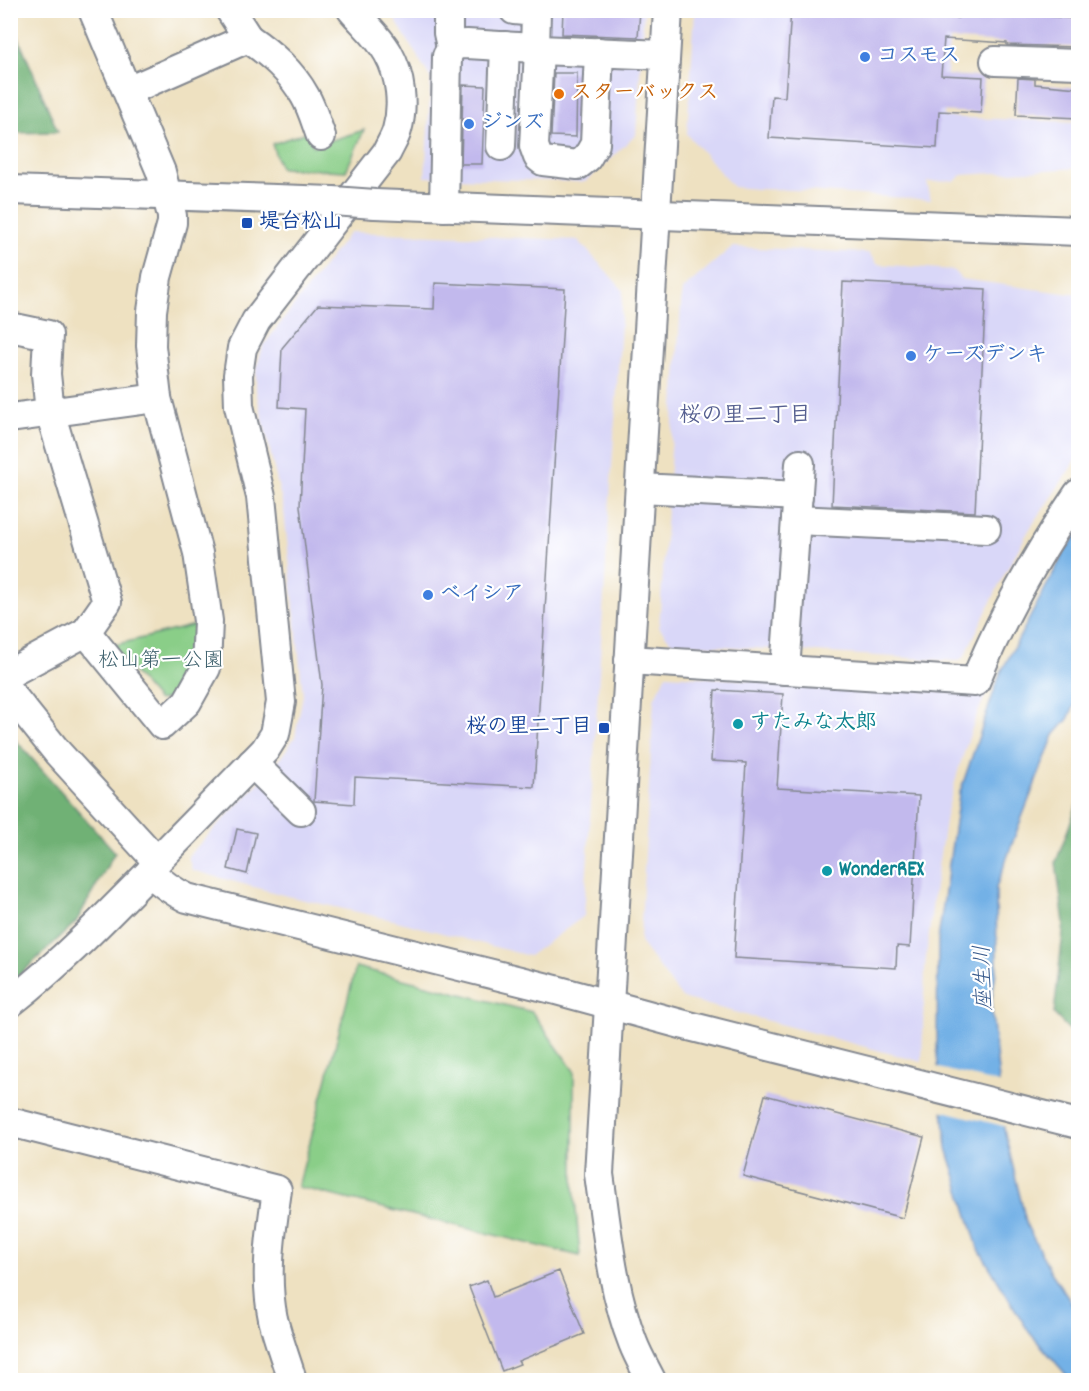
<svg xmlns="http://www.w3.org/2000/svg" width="1089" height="1391" viewBox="0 0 1089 1391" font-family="Dekko,'Klee One',sans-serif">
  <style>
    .built { fill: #d9d7f8 }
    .green { fill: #8ace88; stroke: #527e73; stroke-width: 1.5 }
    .forest { fill: #6fb174; stroke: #457069; stroke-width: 1.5 }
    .water { fill: #73b1e6; stroke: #4770a2; stroke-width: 1.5 }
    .pier { fill: #eee1c1 }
    .building { fill: #c2b9ed }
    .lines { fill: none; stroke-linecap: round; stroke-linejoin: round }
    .minor-casing { stroke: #848890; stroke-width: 32 }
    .minor { stroke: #fff; stroke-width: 28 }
    .minor-bridge-casing { stroke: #848890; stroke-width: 32; stroke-linecap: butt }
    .minor-bridge { stroke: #fff; stroke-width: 28 }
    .shop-dot { fill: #3f7fe0; stroke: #fff; stroke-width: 2 }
    .food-dot { fill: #e8710a; stroke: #fff; stroke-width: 2 }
    .transit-dot { fill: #1a4fb4; stroke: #fff; stroke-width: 2 }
    .culture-dot { fill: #0f9aa8; stroke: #fff; stroke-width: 2 }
    .labels { text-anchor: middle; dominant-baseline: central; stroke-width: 4.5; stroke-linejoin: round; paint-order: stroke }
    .shop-label { font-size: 21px; font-weight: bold; fill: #366cbe; stroke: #fff; text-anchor: start }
    .food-label { font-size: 21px; font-weight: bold; fill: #c56008; stroke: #fff; text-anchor: start }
    .transit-label { font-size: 21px; font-weight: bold; fill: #164399; stroke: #fff; text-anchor: start }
    .park-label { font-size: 21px; fill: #3c5f6b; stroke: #fff }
    .culture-label { font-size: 21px; font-weight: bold; fill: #0d838f; stroke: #fff; text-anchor: start }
    .neighbourhood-label { font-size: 22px; font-weight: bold; fill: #555f90; stroke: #fff }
    .water-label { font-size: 22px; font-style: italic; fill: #3a5c8e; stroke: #fff }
  </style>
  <rect width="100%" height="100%" fill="#fff"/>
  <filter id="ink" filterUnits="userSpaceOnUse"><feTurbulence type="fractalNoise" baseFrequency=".0167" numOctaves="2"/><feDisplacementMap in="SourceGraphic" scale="12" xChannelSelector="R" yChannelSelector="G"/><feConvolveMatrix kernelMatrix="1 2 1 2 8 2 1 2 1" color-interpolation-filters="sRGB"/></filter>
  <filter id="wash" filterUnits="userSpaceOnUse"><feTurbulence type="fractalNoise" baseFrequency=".008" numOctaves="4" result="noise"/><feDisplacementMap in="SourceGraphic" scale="24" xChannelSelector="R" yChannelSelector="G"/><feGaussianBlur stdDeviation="1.35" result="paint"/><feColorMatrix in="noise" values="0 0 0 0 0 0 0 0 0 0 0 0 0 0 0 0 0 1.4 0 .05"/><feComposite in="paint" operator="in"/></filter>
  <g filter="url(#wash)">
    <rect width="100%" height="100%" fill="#eee1c1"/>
    <!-- built -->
    <g class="built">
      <polygon points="914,10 951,13 944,117 1078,122 1078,168 962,175 955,181 927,182 931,200 794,190 756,189 733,187 687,134 695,11"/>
      <polygon points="390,11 644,11 636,135 585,182 425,177 431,79"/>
      <polygon points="350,232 578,240 623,290 584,916 529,956 393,920 287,896 192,870 188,856 275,766 295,737 303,695 284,511 256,391 256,369 263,346"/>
      <polygon points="732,247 869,253 877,264 953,270 961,279 1078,295 1078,457 1029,530 1004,575 964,657 957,661 672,643 659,627 682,290"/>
      <polygon points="666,675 986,694 975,719 958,771 946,815 934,893 925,966 922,1062 682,998 640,942 654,699"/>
    </g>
    <!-- green -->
    <g class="green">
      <polygon points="364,130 346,171 280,168 272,144 307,132 313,146"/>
      <polygon points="195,625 194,662 180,688 167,699 158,701 111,646"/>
      <polygon points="356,967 532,1012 574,1071 574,1186 580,1256 298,1187"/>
    </g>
    <!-- forest -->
    <g class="forest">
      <polygon points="10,20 11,20 58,132 11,133"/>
      <polygon points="10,734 115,852 76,922 11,983"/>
      <polygon points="1078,802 1078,1039 1054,1014 1064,923 1056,862"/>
    </g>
    <!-- water -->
    <polygon class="water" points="1078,533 1078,698 1068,719 1054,735 1019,825 996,888 997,965 991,1004 1004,1129 1027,1226 1051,1272 1078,1313 1078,1380 1071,1380 1029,1332 978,1248 947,1148 937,1055 938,940 959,795 1000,674 1064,553"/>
    <!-- pier -->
    <polygon class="pier" points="935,1067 1003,1084 1007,1127 940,1110"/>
    <g id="blocks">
      <!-- building -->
      <g class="building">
        <polygon points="563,10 640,10 638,37 562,34"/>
        <polygon points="791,10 830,10 958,18 959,10 982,10 1078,19 1077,47 1007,45 1007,43 944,39 941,75 983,77 981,113 939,111 937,148 769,138 772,96 785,97"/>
        <polygon points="554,73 577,73 576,137 551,136"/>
        <polygon points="1018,78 1035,79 1035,84 1078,88 1078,118 1016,115"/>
        <polygon points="463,85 485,86 482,164 461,164"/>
        <polygon points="843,282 986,289 975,512 832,505"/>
        <polygon points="435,283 565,289 534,787 355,777 354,804 314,801 322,685 300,506 305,409 279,407 282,348 318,305 434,309"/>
        <polygon points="715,690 783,694 777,788 919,796 910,947 897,946 896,968 734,958 746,763 711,761"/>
        <polygon points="237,829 256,833 247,874 228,869"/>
        <polygon points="765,1095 924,1137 903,1218 743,1176"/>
        <polygon points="559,1271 584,1334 518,1361 520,1364 502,1371 469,1287 487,1280 493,1297"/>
      </g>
    </g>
  </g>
  <g filter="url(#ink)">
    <use href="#blocks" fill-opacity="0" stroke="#848890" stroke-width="1.5"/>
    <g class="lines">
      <defs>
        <g id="minor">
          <polyline points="448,10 448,33 451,47"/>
          <polyline points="514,10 536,12 535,48"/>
          <path d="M248,38C271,54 291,71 305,96C312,108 316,123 321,136"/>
          <polyline points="539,50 534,146 538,157 543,161 578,165 587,158 595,144 599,52"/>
          <polyline points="995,61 1078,64"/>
          <polyline points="128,91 248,38 230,10"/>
          <polyline points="501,146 505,46"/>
          <polyline points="10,190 333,201"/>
          <polyline points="375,204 1078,231"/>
          <path d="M444,207L447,56C452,46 456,44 467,44L535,48L539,50L665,55"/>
          <polyline points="10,327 48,335 46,374 50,412 107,602 86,632 10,673"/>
          <polyline points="10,418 157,398"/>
          <polyline points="640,488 798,496"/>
          <polyline points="796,520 986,529"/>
          <polyline points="86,632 162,725 187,702 206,668 208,621 198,553 157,398 151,346 152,311 157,277 172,223 172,216 161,172 93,10"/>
          <path d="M629,660L975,682C1002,615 1038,553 1078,494"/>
          <polyline points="785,670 800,464"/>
          <polyline points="10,693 58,753 157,861"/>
          <polyline points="252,763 301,811"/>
          <path d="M150,872C161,883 172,891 187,898L556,990L681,1024L1078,1124"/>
          <path d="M10,1003C61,963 105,918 150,872L157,861L265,750L275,734L281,702L261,497L239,406L238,375L242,348L256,321L387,152C390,145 395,138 397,130C404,106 401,76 388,53C379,37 364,24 352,10"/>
          <path d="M10,1122L277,1190C271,1233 264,1276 273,1319C278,1339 286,1360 292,1380"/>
          <path d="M651,1380C645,1368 638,1356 633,1343C612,1290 607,1230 599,1174L668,10"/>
        </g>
      </defs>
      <!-- minor casing -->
      <use href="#minor" class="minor-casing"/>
      <!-- minor -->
      <use href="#minor" class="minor"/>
      <defs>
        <polyline id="minor-bridge" points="333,201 375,204"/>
      </defs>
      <!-- minor-bridge casing -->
      <use href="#minor-bridge" class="minor-bridge-casing"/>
      <!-- minor-bridge -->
      <use href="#minor-bridge" class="minor-bridge"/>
    </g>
  </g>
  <!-- markers -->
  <g class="shop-dot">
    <circle cx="865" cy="57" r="6"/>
    <circle cx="469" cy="124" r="6"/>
    <circle cx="911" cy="356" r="6"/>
    <circle cx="428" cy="595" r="6"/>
  </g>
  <circle class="food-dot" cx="559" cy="94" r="6"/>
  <g class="transit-dot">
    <rect x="241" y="217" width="12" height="12" rx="3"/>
    <rect x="598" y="722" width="12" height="12" rx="3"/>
  </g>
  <g class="culture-dot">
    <circle cx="738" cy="724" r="6"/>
    <circle cx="827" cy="871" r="6"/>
  </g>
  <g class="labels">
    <!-- shop labels -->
    <g class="shop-label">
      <text x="877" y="57">コスモス</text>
      <text x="481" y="124">ジンズ</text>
      <text x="923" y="356">ケーズデンキ</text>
      <text x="440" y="595">ベイシア</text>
    </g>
    <!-- food labels -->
    <g class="food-label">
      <text x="571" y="94">スターバックス</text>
    </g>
    <!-- transit labels -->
    <g class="transit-label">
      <text x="259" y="223">堤台松山</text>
      <text x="592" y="728" text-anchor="end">桜の里二丁目</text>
    </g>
    <!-- park labels -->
    <g class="park-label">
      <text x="161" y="662">松山第一公園</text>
    </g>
    <!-- culture labels -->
    <g class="culture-label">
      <text x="750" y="724">すたみな太郎</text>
      <text x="839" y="871">WonderREX</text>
    </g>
    <!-- neighbourhood labels -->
    <g class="neighbourhood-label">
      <text x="745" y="416">桜の里二丁目</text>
    </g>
    <!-- water labels -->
    <g class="water-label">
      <text transform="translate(985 978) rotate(-92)">座生川</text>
    </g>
  </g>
  <!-- margin -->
  <rect width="1089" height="1391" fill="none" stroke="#fff" stroke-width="36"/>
</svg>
